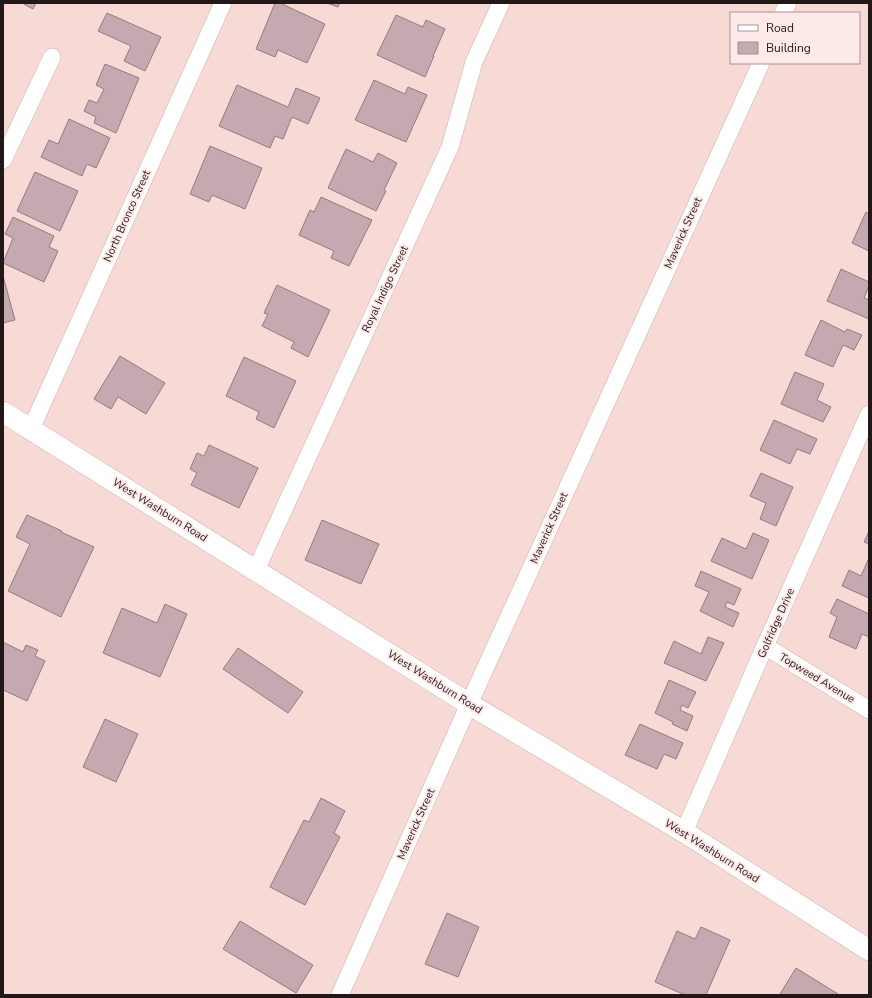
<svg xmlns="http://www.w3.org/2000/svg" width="872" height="998" viewBox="0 0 872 998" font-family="'Nunito Sans',sans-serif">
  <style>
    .building { fill: #c4a9b0; stroke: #957a82 }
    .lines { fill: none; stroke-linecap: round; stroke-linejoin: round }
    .minor-casing { stroke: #ceb0ae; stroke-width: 18 }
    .tertiary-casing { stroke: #ceb0ae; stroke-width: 22 }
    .minor { stroke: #fff; stroke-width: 17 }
    .tertiary { stroke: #fff; stroke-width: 21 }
    .labels { text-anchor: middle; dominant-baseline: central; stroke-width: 4; stroke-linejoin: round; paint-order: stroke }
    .street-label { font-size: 11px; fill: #221817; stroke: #fce9e8 }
  </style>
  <rect width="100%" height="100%" fill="#f7d9d6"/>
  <!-- building -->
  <g class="building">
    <polygon points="22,3 36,3 33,9"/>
    <polygon points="275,3 280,3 325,24 307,63 278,50 275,57 256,49"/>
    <polygon points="327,3 340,3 338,7"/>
    <polygon points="107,13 161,37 145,71 124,61 131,46 98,31"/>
    <polygon points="396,15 423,27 426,20 445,29 433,56 434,56 425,77 377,55"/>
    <polygon points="105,64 139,78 116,133 94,123 96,117 84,111 89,100 97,103 104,89 96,85"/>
    <polygon points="374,80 405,94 408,87 427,95 406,142 355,120"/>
    <polygon points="237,85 288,107 296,88 320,98 308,124 292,117 283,139 275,136 270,148 219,126"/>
    <polygon points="69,119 110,138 96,168 87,164 82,176 41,157 49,140 58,144"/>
    <polygon points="210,146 262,168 245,209 212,195 209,202 190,194"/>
    <polygon points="346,149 373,162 378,153 397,163 384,190 386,191 376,211 328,188"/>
    <polygon points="35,172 78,191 60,231 17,211"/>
    <polygon points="321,197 372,220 349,266 331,258 334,251 299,235 310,210 314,212"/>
    <polygon points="866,212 869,214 869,251 852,243"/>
    <polygon points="13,217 54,236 49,247 58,251 44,282 3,263 13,238 5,234"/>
    <polygon points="841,269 869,282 869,286 864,298 869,300 869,319 827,301"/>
    <polygon points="3,276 15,320 3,323"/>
    <polygon points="277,285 330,310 308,357 291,348 294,342 262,326 268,314 264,313"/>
    <polygon points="821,320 845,332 847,329 862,335 854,350 843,345 833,367 805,355"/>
    <polygon points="120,356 165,383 146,414 118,397 111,409 94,399"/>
    <polygon points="244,357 296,381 274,428 256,419 259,412 226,396"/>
    <polygon points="795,372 824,384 817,400 831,407 823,422 781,404"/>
    <polygon points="774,420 817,439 810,454 797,449 790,464 760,450"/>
    <polygon points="209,445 258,468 239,508 191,485 197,473 190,469 197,453 204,456"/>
    <polygon points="761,473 793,487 776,526 760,519 766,503 750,496"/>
    <polygon points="27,515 62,531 61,532 94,547 61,617 8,591 30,544 16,537"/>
    <polygon points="322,520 379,544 361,584 305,560"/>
    <polygon points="869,531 869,544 864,542"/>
    <polygon points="753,533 769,540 752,579 711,561 722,538 746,549"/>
    <polygon points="868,560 869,561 869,598 842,586 849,570 861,576"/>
    <polygon points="701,571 741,589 734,605 727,602 725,607 739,613 733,627 700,611 709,592 695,586"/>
    <polygon points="837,599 869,614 869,620 868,623 869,624 869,637 862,634 856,649 829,637 837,617 830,613"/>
    <polygon points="165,604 187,614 160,677 103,653 122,608 157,623"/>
    <polygon points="708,637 724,643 706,681 664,663 674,641 701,654"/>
    <polygon points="3,642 23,652 26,645 38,650 35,656 45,661 27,701 3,690"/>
    <polygon points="238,648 303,692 288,713 223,669"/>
    <polygon points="669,680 696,692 688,708 682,705 680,710 693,716 687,731 672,724 673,722 655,713"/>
    <polygon points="105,719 138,734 116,782 83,767"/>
    <polygon points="640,724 683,743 676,759 664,754 657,769 625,755"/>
    <polygon points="321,798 345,811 334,833 340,837 305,905 270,887 304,820 309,822"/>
    <polygon points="447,913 479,927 458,977 425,964"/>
    <polygon points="240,921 313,965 296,993 223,949"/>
    <polygon points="701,927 730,940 706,995 685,995 655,982 677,931 695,939"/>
    <polygon points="796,968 838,994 837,995 783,995 780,994"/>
  </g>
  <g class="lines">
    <defs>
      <g id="minor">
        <polyline points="783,13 788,3"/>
        <polyline points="3,160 52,57"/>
        <polyline points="31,429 223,3"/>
        <polyline points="256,570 450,147 474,62 501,3"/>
        <polyline points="765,646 869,710"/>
        <polyline points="684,832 765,646 869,414"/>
        <polyline points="340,995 469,704 761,63"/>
      </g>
      <polyline id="tertiary" points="3,412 469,704 684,832 869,950"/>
    </defs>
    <!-- minor casing -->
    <use href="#minor" class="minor-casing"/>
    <!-- tertiary casing -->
    <use href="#tertiary" class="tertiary-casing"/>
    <!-- minor -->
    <use href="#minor" class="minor"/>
    <!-- tertiary -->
    <use href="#tertiary" class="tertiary"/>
  </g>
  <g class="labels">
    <!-- street labels -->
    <g class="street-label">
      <text transform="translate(127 216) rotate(-66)">North Bronco Street</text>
      <text transform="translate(683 233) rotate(-66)">Maverick Street</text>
      <text transform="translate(385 289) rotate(-65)">Royal Indigo Street</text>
      <text transform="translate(160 510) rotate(32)">West Washburn Road</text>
      <text transform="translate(549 528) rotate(-66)">Maverick Street</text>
      <text transform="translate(776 623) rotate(-66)">Golfridge Drive</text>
      <text transform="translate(817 678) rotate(31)">Topweed Avenue</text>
      <text transform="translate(435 682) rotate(32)">West Washburn Road</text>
      <text transform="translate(416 824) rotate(-66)">Maverick Street</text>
      <text transform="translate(712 851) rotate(32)">West Washburn Road</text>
    </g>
  </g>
  <!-- border -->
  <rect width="872" height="998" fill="none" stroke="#221817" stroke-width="8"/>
  <!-- legend -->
  <rect x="730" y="12" width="130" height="52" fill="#fce9e8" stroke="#a59594"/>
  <rect x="738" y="25" width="20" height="6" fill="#ffffff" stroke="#a59594"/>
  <text x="766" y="32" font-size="12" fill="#221817">Road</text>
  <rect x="738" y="42" width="20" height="12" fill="#c4a9b0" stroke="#a59594"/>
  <text x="766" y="52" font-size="12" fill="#221817">Building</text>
</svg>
